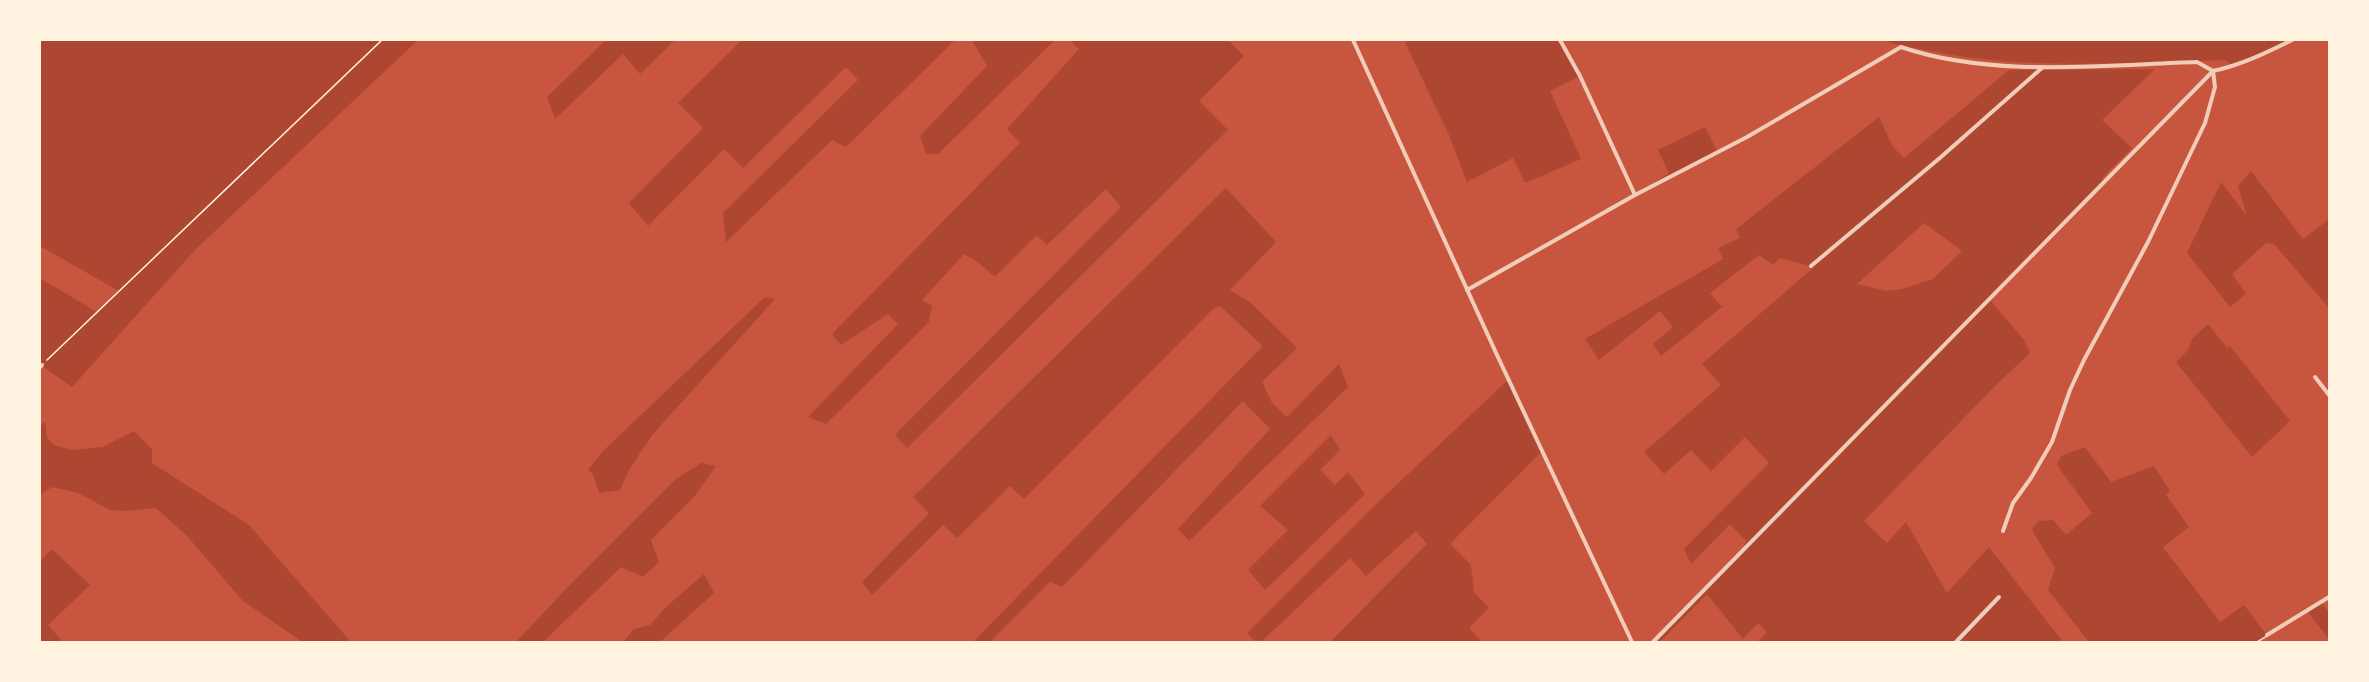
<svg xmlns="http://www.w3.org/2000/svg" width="2369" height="682" viewBox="0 0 2369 682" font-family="'Exo 2',sans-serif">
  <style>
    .green { fill: #ae4732; fill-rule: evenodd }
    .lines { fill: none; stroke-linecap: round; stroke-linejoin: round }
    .path { stroke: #fff3e0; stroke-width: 1.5 }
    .service { stroke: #f1ccb7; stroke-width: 2 }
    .minor { stroke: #f1ccb7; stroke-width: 4 }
  </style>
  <rect width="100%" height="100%" fill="#c8553d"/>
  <!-- green -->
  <g class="green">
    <polygon points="40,40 380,40 205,209 330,92 381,40 418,40 195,250 72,387 42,366 86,323 40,367 40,278 97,312 119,291 40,246"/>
    <polygon points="606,40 675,40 640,74 623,54 555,119 547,97"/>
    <polygon points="742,40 955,40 846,147 832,140 726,242 723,213 858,80 846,67 743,168 724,149 648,226 629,203 703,128 678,103"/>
    <polygon points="972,40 1055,40 938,154 926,154 920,136 987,66"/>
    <polygon points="1070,40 1228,40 1244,56 1199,101 1228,130 907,448 895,435 1121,207 1106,189 1047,245 1037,235 995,277 979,263 964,254 922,300 932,306 929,322 826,424 808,417 898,324 888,314 841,345 832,334 1020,143 1007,129 1079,49"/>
    <polygon points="1404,40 1560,40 1580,76 1550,91 1581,159 1525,183 1513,158 1467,182 1449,135"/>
    <path d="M1884,40H2292L2234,66L2225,60C2127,62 2027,71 1931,51C1916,48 1898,47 1884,40Z"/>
    <path d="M2155,69L2102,120L2132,148L2102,178L2105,182L1989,299L2024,340L2030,353L1994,387L1864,521L1887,543L1906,522L1947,593L1989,547L2063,642H1757L1767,632L1758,623L1743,639L1707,594L1660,642H1653L1743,550L1746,541L1730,524L1691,564L1684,549L1769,463L1745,437L1711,471L1691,450L1664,474L1644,452L1721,385L1702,364L1814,267L1780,258L1773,265L1759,255L1710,293L1722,307L1661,356L1653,344L1673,327L1660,311L1599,360L1585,339L1723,259L1718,248L1740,238L1736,229L1879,117L1893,147L1904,158L2009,70ZM1924,223L1962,251L1933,279L1902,289L1886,291L1857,284Z"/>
    <polygon points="1705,127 1718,153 1635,195 1669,173 1658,150"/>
    <polygon points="2251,171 2303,239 2329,219 2329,308 2274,244 2266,243 2232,274 2246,294 2230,307 2187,253 2221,182 2247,216 2238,186"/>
    <polygon points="1226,188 1276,242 1230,290 1251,303 1297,348 1262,382 1272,403 1287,417 1339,364 1348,387 1189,541 1178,529 1270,429 1243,401 1062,587 1050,582 990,642 973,642 1263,346 1220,306 1213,309 1024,499 1010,486 957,538 943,525 872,595 862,582 929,513 913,497"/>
    <polygon points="765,297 775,299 652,435 629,470 620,490 599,493 593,474 588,470 603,451"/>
    <polygon points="2208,324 2227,348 2230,346 2290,421 2252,457 2176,362 2187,351 2193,338"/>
    <polygon points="1508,380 1542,451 1450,544 1471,565 1474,592 1489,608 1469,628 1482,642 1330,642 1427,544 1416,531 1366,576 1350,558 1261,642 1256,642 1247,633 1373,507"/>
    <polygon points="45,422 47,438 54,445 71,450 103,447 134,431 152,449 152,463 249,525 351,642 302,642 242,600 187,536 156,508 125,511 110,510 78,493 52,487 40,495 40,426"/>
    <polygon points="1331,435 1340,450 1320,470 1335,485 1348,472 1365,494 1265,590 1248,570 1288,530 1260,506"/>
    <polygon points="2085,447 2111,482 2154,466 2170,491 2166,495 2189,527 2163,547 2220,622 2244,605 2267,635 2257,642 2089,642 2048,590 2055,568 2032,530 2038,521 2053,520 2066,535 2092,513 2057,465 2061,456"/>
    <polygon points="701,463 716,466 694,497 651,540 659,562 643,577 621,567 543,642 516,642 567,588 676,479"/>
    <polygon points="52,549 90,585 48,625 63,642 40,642 40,561"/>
    <polygon points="704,574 714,593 660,642 623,642 634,629 650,625 667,606"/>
    <polygon points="2321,602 2329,613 2329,639 2307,611"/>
  </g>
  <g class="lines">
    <!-- path -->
    <polyline class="path" points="47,360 382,40"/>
    <!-- service -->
    <polyline class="service" points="2257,642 2267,636"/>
    <!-- minor -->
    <g class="minor">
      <polyline points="1353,40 1497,355 1632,642"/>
      <polyline points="1560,40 1580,76 1635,195"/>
      <polyline points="1811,266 1941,157 2043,67"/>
      <path d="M1467,290L1635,195L1747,137L1901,47C1992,78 2102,65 2197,62L2213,71C2241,65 2266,53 2292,40"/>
      <polyline points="40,367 42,365"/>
      <polyline points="2315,377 2329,395"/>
      <polyline points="2003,531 2013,503 2031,478 2052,442 2070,390 2084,360 2148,242 2205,123 2215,87 2213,71"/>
      <polyline points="2267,635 2329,597"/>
      <polyline points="1653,642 2213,71"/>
      <polyline points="1956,642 1999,597"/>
    </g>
  </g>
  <!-- border -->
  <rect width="2369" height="682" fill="none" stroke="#fff3e0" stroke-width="82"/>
</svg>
